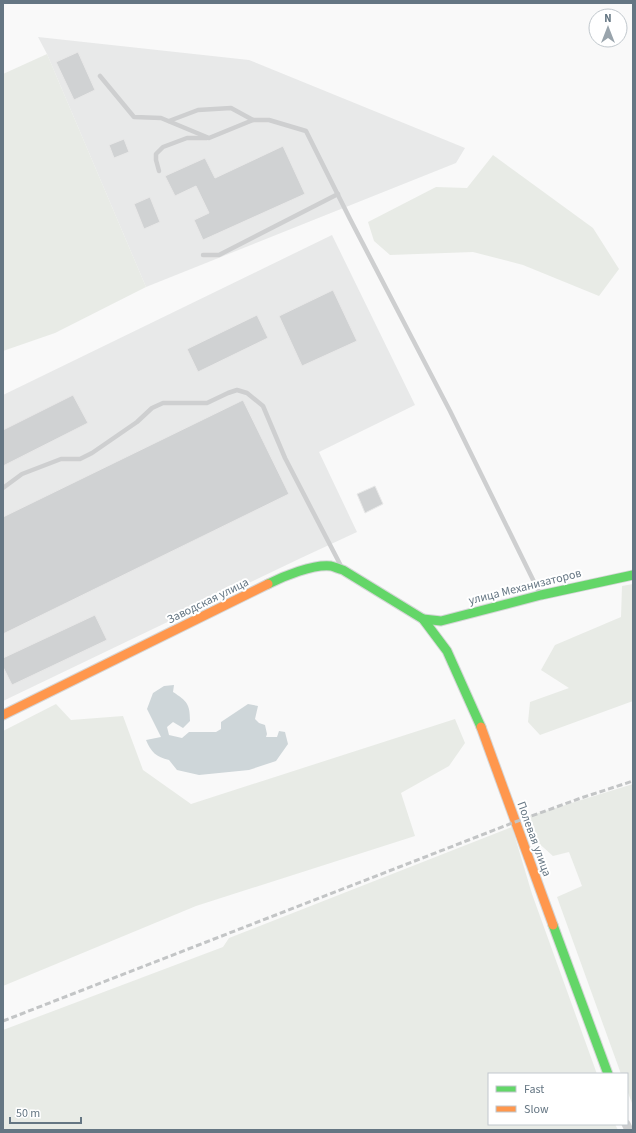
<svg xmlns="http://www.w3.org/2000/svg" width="636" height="1133" viewBox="0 0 636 1133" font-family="'Source Sans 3',sans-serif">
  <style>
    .built { fill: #e8e9e9 }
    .green { fill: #e8ebe6 }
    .water { fill: #ced6d9 }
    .building { fill: #d0d2d3; stroke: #e8e8e8 }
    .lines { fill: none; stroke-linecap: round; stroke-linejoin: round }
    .fast-casing { stroke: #d5d6d7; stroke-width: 11 }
    .slow-casing { stroke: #d5d6d7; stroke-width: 11 }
    .lane { stroke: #cecfd0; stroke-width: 4.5 }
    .street { stroke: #cecfd0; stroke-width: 9 }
    .fast { stroke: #63d668; stroke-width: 9 }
    .slow { stroke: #ff974d; stroke-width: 9 }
    .rail { stroke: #c3c5c6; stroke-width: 3; stroke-dasharray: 6 3; stroke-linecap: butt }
    .labels { text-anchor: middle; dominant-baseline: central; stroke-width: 4; stroke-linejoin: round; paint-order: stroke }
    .street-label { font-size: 12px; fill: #657683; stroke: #fff }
  </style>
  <rect width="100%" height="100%" fill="#f9f9f9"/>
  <!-- built -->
  <g class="built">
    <polygon points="38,37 249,60 465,148 456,163 146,287 47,54"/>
    <polygon points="332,235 415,405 319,452 357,532 301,558 3,701 3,395"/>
  </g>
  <!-- green -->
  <g class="green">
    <polygon points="47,54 146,287 55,333 3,351 3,74"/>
    <polygon points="493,155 593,228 619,269 599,296 523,265 473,252 390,255 374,241 368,222 436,187 467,188"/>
    <polygon points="633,584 633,701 540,735 528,722 530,702 569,688 541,670 555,645 621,617 622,586"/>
    <polygon points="56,704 71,720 123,716 143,770 191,804 455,719 465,743 449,766 401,793 415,836 196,906 3,986 3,731"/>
    <polygon points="633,784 633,1106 627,1090 627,1074 621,1074 557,897 582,886 569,852 553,856 534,839 526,817"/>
    <polygon points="512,827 532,894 597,1074 489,1074 489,1124 615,1124 618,1130 3,1130 3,1030 223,947 229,938"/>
  </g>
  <!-- water -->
  <path class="water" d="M174,685L173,692C187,701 190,704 190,721L183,728L173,722L167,727L169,735L182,738L189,732H216L221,729V722L248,704L258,706L255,719L259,723L265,725L267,734L266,737H277L279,731L285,732L288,744L276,761L249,770L199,775L177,770L169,760C156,757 151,752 146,740L161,737L147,709L153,693L164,686Z"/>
  <!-- building -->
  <g class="building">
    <polygon points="78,52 95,90 74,100 56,62"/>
    <polygon points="124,139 129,152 114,158 109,145"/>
    <polygon points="283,146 305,194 203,240 194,220 209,213 196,186 175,196 165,176 205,158 215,178"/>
    <polygon points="150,197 160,222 144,229 134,204"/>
    <polygon points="333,290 357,341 302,366 279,316"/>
    <polygon points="257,315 268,338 198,372 187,349"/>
    <polygon points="73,395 88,423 3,466 3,430"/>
    <polygon points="243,400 289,494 3,634 3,517"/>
    <polygon points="375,486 383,504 365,513 357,494"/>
    <polygon points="95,615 107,640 12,685 3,667 3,658"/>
  </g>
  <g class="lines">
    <defs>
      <g id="fast">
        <path d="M268,584C284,576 313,564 331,566C335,567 339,569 343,570L423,619L447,651L481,727"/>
        <polyline points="423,619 441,621 541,595 633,575"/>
        <polyline points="553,925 608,1074"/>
      </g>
      <g id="slow">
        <polyline points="3,715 268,584"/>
        <polyline points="481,727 553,925"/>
      </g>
    </defs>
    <!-- fast casing -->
    <use href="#fast" class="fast-casing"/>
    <!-- slow casing -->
    <use href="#slow" class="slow-casing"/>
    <!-- lane -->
    <g class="lane">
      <polyline points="100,76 134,117 161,118 209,138 253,120 269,120 306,131 350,219 450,411 540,594"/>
      <polyline points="169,121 198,110 231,108 253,120"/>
      <polyline points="159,171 156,160 156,154 163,147 187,138 207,138"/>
      <polyline points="203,255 219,255 338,194"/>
      <polyline points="3,488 22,474 61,459 80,459 92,453 137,422 152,408 163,403 207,403 228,393 237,390 247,393 263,406 285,458 341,566"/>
    </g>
    <!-- street -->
    <polyline class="street" points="626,1124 629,1130"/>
    <!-- fast -->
    <use href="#fast" class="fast"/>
    <!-- slow -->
    <use href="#slow" class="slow"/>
    <!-- rail -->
    <polyline class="rail" points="3,1021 515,822 581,798 633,781"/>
  </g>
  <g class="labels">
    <!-- street labels -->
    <g class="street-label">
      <text transform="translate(525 587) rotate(-14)">улица Механизаторов</text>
      <text transform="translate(208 601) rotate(-26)">Заводская улица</text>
      <text transform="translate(534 839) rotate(70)">Полевая улица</text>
    </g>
  </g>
  <!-- border -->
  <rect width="636" height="1133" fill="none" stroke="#657683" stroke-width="8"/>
  <!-- legend -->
  <rect x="488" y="1073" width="140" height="52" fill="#ffffff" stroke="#c1c8cd"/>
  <rect x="496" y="1086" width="20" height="6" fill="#63d668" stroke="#c1c8cd"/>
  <text x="524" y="1093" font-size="12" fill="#657683">Fast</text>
  <rect x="496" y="1106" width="20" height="6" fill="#ff974d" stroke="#c1c8cd"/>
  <text x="524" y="1113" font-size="12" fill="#657683">Slow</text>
  <!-- north arrow -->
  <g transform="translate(608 28)"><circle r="19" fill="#ffffff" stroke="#c1c8cd"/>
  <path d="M0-3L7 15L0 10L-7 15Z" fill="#99a4ac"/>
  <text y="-6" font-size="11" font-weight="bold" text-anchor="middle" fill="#657683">N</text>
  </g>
  <!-- scale -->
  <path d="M10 1117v6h71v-6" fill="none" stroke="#657683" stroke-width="2"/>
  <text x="16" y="1117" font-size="12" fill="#657683" stroke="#ffffff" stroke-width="3" paint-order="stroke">50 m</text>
</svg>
